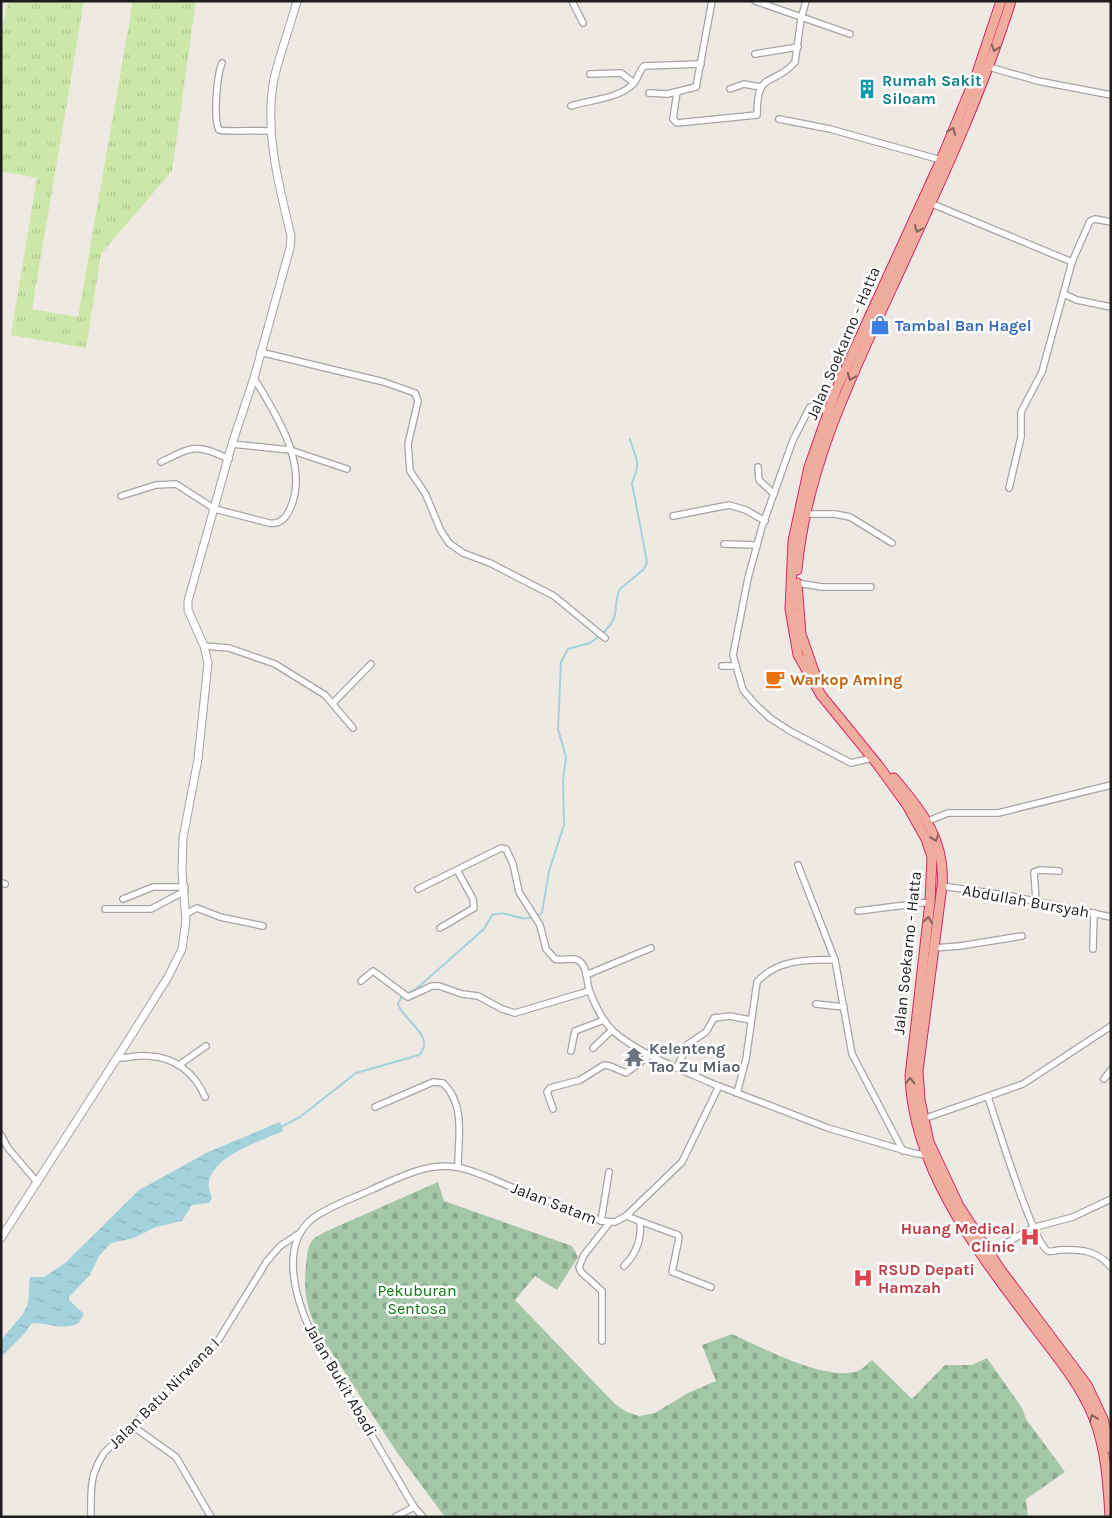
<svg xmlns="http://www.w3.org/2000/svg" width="1112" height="1518" viewBox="0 0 1112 1518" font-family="Karla,sans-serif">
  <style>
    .grass { fill: url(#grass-tufts) }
    .cemetery { fill: url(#cemetery-stones) }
    .water { fill: url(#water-ripples) }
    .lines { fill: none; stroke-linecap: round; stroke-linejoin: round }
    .stream { stroke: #a3d2dc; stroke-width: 2 }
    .minor-casing { stroke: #a4a4a4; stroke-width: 8 }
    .tertiary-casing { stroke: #a4a4a4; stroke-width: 9 }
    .trunk-casing { stroke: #d7256a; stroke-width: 11 }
    .minor { stroke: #fff; stroke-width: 5.5 }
    .tertiary { stroke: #fff; stroke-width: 7 }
    .trunk { stroke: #f0ac9d; stroke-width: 9 }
    .oneway { stroke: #86645d }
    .labels { text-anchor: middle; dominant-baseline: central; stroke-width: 5; stroke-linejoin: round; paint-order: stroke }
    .culture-label { font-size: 16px; font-weight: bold; fill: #0d838f; stroke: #fff; text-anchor: start }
    .shop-label { font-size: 16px; font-weight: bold; fill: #366cbe; stroke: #fff; text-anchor: start }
    .street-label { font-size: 16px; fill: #1d1d1d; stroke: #fff }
    .food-label { font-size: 16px; font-weight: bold; fill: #c56008; stroke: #fff; text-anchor: start }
    .worship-label { font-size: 16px; font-weight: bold; fill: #5b616d; stroke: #fff; text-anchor: start }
    .health-label { font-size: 16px; font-weight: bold; fill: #be3a42; stroke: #fff; text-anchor: end }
    .park-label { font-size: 16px; fill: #0c7a10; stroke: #fff }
  </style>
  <defs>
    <pattern id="grass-tufts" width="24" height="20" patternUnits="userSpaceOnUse" patternTransform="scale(1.25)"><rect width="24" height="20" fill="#cbe8a9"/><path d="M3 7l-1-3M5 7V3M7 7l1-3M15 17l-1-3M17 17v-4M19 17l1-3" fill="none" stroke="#aec791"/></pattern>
    <pattern id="cemetery-stones" width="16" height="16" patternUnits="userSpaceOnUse" patternTransform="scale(1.25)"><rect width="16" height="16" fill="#a4c7a8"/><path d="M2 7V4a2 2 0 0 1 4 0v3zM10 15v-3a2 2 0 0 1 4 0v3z" fill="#8daa90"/></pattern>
    <pattern id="water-ripples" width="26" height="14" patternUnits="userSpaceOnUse" patternTransform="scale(1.25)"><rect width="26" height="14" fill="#a3d2dc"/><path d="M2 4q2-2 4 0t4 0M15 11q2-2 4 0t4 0" fill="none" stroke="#8cb4bc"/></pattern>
  </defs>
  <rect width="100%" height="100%" fill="#eeeae3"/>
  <!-- grass -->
  <polygon class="grass" points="8,1 84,1 32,309 78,317 133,1 196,1 172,171 101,254 86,348 11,335 37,178 1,171 1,34"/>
  <!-- cemetery -->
  <path class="cemetery" d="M438,1182L444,1201L572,1246L578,1257L557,1290L535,1276L515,1300L615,1404L627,1412L639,1416L655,1413L688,1393L716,1381L702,1345L732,1334C761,1347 829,1384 860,1370C864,1368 868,1363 872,1360L912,1399L945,1365H972L987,1358L1022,1408L1026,1419L1065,1472L1026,1499L1028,1517H445L396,1451L321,1336C307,1312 303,1293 306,1265C307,1257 307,1249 311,1242C314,1237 322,1234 327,1231Z"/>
  <!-- water -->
  <path class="water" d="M280,1122L283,1131C261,1141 212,1156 209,1183C208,1189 211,1193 212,1198L209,1203L192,1205L182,1221L156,1227L134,1238L111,1243L99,1256L90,1275L69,1297V1300L84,1314L79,1323C64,1331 48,1323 32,1323L24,1334L1,1357V1340L23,1314L28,1303L30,1277H44L65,1263L139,1190L208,1152Z"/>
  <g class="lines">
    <!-- stream -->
    <g class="stream">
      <path d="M603,633C623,613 611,609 620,589L644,569L647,562L632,483L637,469V461L630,439"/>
      <path d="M281,1127L300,1117L356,1073L419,1055C437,1036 402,1020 398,1004L402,996L415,990L484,929L492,915C510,908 519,927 542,913L549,871L564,825L563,781L566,757L558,729L561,662L568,649L590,643L599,636"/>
    </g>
    <defs>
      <g id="minor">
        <polyline points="572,1 583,23"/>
        <polyline points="755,1 850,34"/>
        <polyline points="755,54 798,47"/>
        <path d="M222,63C217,75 213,118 219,130C224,132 261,130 271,131"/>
        <polyline points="989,67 1038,81 1111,95"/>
        <polyline points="590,74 621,73 634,83"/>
        <polyline points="730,89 744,84 760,87"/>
        <path d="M677,92L673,119L677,123L757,115C757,68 773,88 795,62L801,19L806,1"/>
        <polyline points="649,93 667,94 696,87 712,1"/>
        <path d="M571,106C589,100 616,99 631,86C638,81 638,72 644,66L701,64"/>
        <polyline points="779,119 830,129 941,160"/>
        <polyline points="930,203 1072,262"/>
        <polyline points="1064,294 1077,300 1111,307"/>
        <polyline points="260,352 384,382 415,393 418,401 408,444 410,471 425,493 441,531 449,543 463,553 490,563 554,596 605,638"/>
        <polyline points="828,412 817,406 810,407 793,440 762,527 748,578 733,655 743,690 755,704 770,718 790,731 851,763 872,758"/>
        <polyline points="232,444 290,450 347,469"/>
        <path d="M161,462C194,446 195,443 229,459"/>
        <polyline points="758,467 759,480 774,494"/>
        <polyline points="1009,488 1021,437 1021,412 1042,372 1072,262 1090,221 1095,219 1111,222"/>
        <path d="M121,496L156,485L176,484L215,509L269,523C280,525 286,518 290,509C310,466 276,414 254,378"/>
        <polyline points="807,514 835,514 850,517 892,543"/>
        <polyline points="673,516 729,505 746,510 765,521"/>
        <polyline points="724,544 757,545"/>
        <polyline points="797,583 822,587 871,587"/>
        <polyline points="204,646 229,648 275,664 325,695 353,728"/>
        <polyline points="722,666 735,666"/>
        <polyline points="333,703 371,664"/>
        <polyline points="928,821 948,813 998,813 1111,785"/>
        <polyline points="798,865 835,960 852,1054 903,1151"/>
        <polyline points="1,883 5,884"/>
        <polyline points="942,886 1011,896 1111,917"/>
        <path d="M418,889L501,848L506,849L513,864L519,892L540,925L546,949L555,959C563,961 572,957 578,960C588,966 586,982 590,992C595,1005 603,1021 613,1031C640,1055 685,1071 718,1086"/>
        <polyline points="123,899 153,887 185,887"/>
        <polyline points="1036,900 1034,872 1040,870 1059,871"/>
        <polyline points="105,909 151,909 185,891"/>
        <polyline points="858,911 930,902"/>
        <polyline points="186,914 197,908 220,917 263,926"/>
        <polyline points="440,928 474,908 473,899 457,870"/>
        <polyline points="933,948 960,946 1022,936"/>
        <polyline points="1093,949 1094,913"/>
        <polyline points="586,975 651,948"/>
        <polyline points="361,981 373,971 408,997 432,986 439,986 462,994 478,996 502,1009 515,1013 589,991"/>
        <polyline points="816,1004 844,1007"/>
        <polyline points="593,1048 612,1030"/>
        <polyline points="571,1051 575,1031 604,1020"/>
        <path d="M117,1058C127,1058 138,1055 148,1056C175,1057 195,1073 205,1097"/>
        <polyline points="179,1065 206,1046"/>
        <polyline points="677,1067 688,1044 706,1032 714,1018 730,1016 750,1020"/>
        <polyline points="1104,1079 1111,1070"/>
        <path d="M737,1093L746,1059L757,982C776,960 807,959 835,960"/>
        <path d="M988,1097C996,1120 1033,1244 1048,1251C1051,1252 1055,1251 1059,1250C1080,1249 1097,1250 1111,1267"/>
        <path d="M375,1107L433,1082L443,1083C466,1105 458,1138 458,1167"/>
        <polyline points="553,1109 547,1092 550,1088 580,1080 604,1065 610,1066 626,1073 651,1054"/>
        <polyline points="923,1119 1023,1084 1111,1026"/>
        <polyline points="1,1135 8,1148 37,1182"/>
        <polyline points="626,1216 678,1235 679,1238 672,1272 711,1287"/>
        <polyline points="601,1221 609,1172"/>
        <polyline points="988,1254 1032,1228 1073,1217 1111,1199"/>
        <path d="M624,1266C636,1254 642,1240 640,1222"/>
        <polyline points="602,1341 602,1291 581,1272 579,1267 584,1255 610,1222"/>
        <polyline points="131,1425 176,1457 211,1517"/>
        <path d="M91,1517C91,1490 89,1476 104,1453L216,1344L267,1261L280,1246L300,1233"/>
        <polyline points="395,1517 414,1507"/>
        <path d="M423,1517L414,1507L311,1332C296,1300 279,1246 312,1219C329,1206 354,1198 373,1189C400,1177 426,1163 456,1167C474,1170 492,1179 509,1186C540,1198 571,1209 601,1221L615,1222L626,1216L682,1162L719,1086L828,1128L913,1153L926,1155"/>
      </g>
      <path id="tertiary" d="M1,1238L124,1047L168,977L182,949L186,920L182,872L183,838L198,759L208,663L204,646L188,610V601L232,444L254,378L290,248L291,236C279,185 264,132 274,79C280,53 290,27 297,1"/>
      <g id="trunk">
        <path d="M1001,1L977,73L941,160L836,390L809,467L793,541L790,609L798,655L821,695L878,765L907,805L926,839L932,857L930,902L910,1076C913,1169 978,1252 1032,1324C1054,1353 1079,1382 1093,1416C1106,1448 1108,1482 1110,1517"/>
        <path d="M797,570C806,470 850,379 892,288C935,194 980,100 1011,1"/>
        <polyline points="797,583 801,634 817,680"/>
        <path d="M894,778C922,811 946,841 942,886L918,1071L920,1100L929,1142L959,1206L1000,1269L1087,1385L1103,1419L1111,1448"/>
      </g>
    </defs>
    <!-- minor casing -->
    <use href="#minor" class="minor-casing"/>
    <!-- tertiary casing -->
    <use href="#tertiary" class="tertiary-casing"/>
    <!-- trunk casing -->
    <use href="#trunk" class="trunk-casing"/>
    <!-- minor -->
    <use href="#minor" class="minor"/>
    <!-- tertiary -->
    <use href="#tertiary" class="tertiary"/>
    <!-- trunk -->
    <use href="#trunk" class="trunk"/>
  </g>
  <!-- one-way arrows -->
  <defs><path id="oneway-chevron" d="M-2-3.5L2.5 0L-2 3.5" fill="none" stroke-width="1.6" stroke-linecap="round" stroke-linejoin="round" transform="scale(1.25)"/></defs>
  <g class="oneway">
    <use href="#oneway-chevron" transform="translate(995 48) rotate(109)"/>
    <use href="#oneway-chevron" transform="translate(952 131) rotate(-67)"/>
    <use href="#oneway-chevron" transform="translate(918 229) rotate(114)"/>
    <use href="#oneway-chevron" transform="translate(851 377) rotate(112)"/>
    <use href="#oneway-chevron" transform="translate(935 838) rotate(71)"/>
    <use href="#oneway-chevron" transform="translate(928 920) rotate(-81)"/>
    <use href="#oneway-chevron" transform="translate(910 1081) rotate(-91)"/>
    <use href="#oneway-chevron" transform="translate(1093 1418) rotate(-112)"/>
  </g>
  <!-- icons -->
  <defs>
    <symbol id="building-bare" viewBox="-9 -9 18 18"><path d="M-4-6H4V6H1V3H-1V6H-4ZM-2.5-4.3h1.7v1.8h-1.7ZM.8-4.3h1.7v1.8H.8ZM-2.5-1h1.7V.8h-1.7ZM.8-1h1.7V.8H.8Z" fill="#0f9aa8" stroke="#fff" stroke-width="2.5" paint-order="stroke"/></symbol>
    <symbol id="shop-bare" viewBox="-9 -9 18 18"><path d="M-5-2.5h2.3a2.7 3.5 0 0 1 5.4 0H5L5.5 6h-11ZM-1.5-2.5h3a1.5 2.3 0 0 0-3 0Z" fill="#3f7fe0" stroke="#fff" stroke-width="2.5" paint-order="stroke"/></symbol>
    <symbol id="cafe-bare" viewBox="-9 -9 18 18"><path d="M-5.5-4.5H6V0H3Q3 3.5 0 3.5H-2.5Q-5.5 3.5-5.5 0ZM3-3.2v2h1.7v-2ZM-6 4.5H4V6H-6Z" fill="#e8710a" stroke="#fff" stroke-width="2.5" paint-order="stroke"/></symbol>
    <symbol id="temple-bare" viewBox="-9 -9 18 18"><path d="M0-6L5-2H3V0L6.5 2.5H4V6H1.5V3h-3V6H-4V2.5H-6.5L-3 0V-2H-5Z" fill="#6b7280" stroke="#fff" stroke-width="2.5" paint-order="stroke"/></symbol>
    <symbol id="hospital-bare" viewBox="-9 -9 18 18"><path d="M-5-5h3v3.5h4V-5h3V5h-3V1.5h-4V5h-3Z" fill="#e0444e" stroke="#fff" stroke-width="2.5" paint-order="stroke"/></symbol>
  </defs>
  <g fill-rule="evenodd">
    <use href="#building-bare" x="853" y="75" width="28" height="28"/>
    <use href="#shop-bare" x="866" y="311" width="28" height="28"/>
    <use href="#cafe-bare" x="761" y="665" width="28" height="28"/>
    <use href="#temple-bare" x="620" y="1043" width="28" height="28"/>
    <use href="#hospital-bare" x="1016" y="1223" width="28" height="28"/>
    <use href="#hospital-bare" x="849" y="1264" width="28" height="28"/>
  </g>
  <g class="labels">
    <!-- culture labels -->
    <g class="culture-label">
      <text x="882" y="80">Rumah Sakit<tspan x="882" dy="18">Siloam</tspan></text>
    </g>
    <!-- shop labels -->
    <g class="shop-label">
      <text x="895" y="325">Tambal Ban Hagel</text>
    </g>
    <!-- street labels -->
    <g class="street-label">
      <text transform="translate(843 343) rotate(-67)">Jalan Soekarno - Hatta</text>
      <text transform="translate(1026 901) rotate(10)">Abdullah Bursyah</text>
      <text transform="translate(907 953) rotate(-84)">Jalan Soekarno - Hatta</text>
      <text transform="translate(554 1203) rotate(21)">Jalan Satam</text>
      <text transform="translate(341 1380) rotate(60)">Jalan Bukit Abadi</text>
      <text transform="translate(164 1393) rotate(-45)">Jalan Batu Nirwana I</text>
    </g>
    <!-- food labels -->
    <g class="food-label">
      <text x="790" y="679">Warkop Aming</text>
    </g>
    <!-- worship labels -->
    <g class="worship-label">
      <text x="649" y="1048">Kelenteng<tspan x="649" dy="18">Tao Zu Miao</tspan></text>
    </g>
    <!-- health labels -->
    <g class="health-label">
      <text x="1015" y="1228">Huang Medical<tspan x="1015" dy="18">Clinic</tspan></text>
      <text x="878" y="1269" text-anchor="start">RSUD Depati<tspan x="878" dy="18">Hamzah</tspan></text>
    </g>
    <!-- park labels -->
    <g class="park-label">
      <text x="417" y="1290">Pekuburan<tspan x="417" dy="18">Sentosa</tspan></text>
    </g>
  </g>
  <!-- border -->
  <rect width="1112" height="1518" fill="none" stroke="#1d1d1d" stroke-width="5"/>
</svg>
